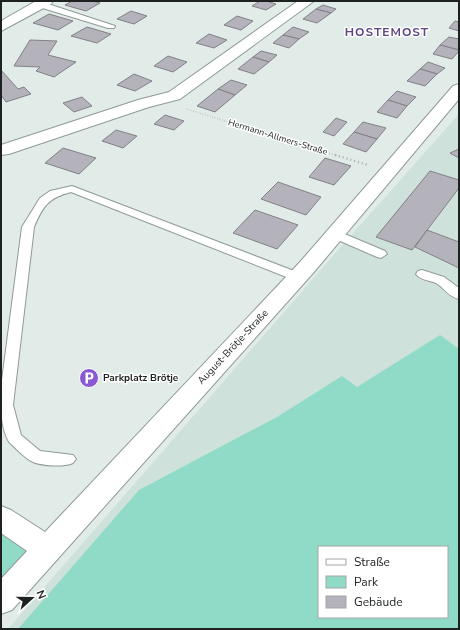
<svg xmlns="http://www.w3.org/2000/svg" width="460" height="630" viewBox="0 0 460 630" font-family="'Nunito Sans',sans-serif">
  <style>
    .built { fill: #cee1db; fill-rule: evenodd }
    .green { fill: #90dbc7; fill-rule: evenodd }
    .building { fill: #b4b2ba; stroke: #828087 }
    .lines { fill: none; stroke-linecap: round; stroke-linejoin: round }
    .service-casing { stroke: #909997; stroke-width: 2 }
    .minor-casing { stroke: #909997; stroke-width: 2 }
    .path-far1 { stroke: #a5aeab; stroke-width: 1.5; stroke-dasharray: 0.5 2; stroke-linecap: butt }
    .path { stroke: #a5aeab; stroke-width: 2.5; stroke-dasharray: 1 3; stroke-linecap: butt }
    .service { fill: #fff; fill-rule: evenodd }
    .minor { fill: #fff; fill-rule: evenodd }
    .labels { text-anchor: middle; dominant-baseline: central; stroke-width: 3; stroke-linejoin: round; paint-order: stroke }
    .far-street-label { font-size: 9px; fill: #1d2120; stroke: #fff }
    .street-label { font-size: 10px; fill: #1d2120; stroke: #fff }
    .poi-label { font-size: 10px; font-weight: bold; fill: #1d2120; stroke: #fff; text-anchor: start }
    .far-district-label { font-size: 12px; font-weight: bold; letter-spacing: 1px; fill: #5b4481; stroke: #fff }
  </style>
  <rect width="100%" height="100%" fill="#e1ebe8"/>
  <!-- built -->
  <path class="built" d="M459,114V629H8L331,258ZM319,547H447V617H319Z"/>
  <!-- green -->
  <g class="green">
    <path d="M440,335L459,349V629H18L139,490L277,417L342,376L357,387ZM319,547H447V617H319Z"/>
    <polygon points="1,527 35,551 1,588"/>
  </g>
  <!-- building -->
  <g class="building">
    <polygon points="72,1 93,1 100,3 86,11 65,5"/>
    <polygon points="260,1 266,1 276,4 266,10 252,6"/>
    <polygon points="323,5 336,9 331,13 316,9"/>
    <polygon points="316,9 331,13 317,23 303,19"/>
    <polygon points="131,11 147,16 134,24 117,19"/>
    <polygon points="49,14 73,21 58,30 33,23"/>
    <polygon points="237,16 253,21 241,30 224,25"/>
    <polygon points="455,21 459,22 459,31 449,28"/>
    <polygon points="87,27 111,34 97,43 71,36"/>
    <polygon points="293,27 309,32 299,39 283,35"/>
    <polygon points="209,34 227,40 214,48 196,43"/>
    <polygon points="283,35 299,39 289,48 273,43"/>
    <polygon points="449,37 459,39 459,50 440,45"/>
    <polygon points="30,40 57,41 48,55 76,62 54,77 36,71 40,67 14,66"/>
    <polygon points="440,45 459,50 459,51 452,59 433,54"/>
    <polygon points="261,51 277,55 269,62 253,57"/>
    <polygon points="168,56 187,62 173,72 154,66"/>
    <polygon points="253,57 269,62 254,74 238,69"/>
    <polygon points="428,62 445,68 437,74 420,69"/>
    <polygon points="420,69 437,74 425,86 407,81"/>
    <polygon points="1,70 18,89 24,87 31,94 6,102 1,95"/>
    <polygon points="134,74 152,81 135,91 117,85"/>
    <polygon points="231,80 247,85 235,95 218,89"/>
    <polygon points="218,89 235,95 215,112 197,106"/>
    <polygon points="397,91 416,97 407,106 388,100"/>
    <polygon points="82,97 92,106 74,112 63,103"/>
    <polygon points="388,100 407,106 397,118 377,112"/>
    <polygon points="165,115 184,121 174,130 154,124"/>
    <polygon points="336,118 347,122 334,136 323,132"/>
    <polygon points="363,122 386,128 377,139 354,132"/>
    <polygon points="116,130 137,136 123,148 102,141"/>
    <polygon points="354,132 377,139 366,152 343,144"/>
    <polygon points="63,148 96,158 79,174 45,163"/>
    <polygon points="459,149 459,158 450,153"/>
    <polygon points="325,158 351,166 334,185 309,177"/>
    <polygon points="430,171 459,180 459,188 412,250 376,237"/>
    <polygon points="278,182 321,197 306,215 261,199"/>
    <polygon points="255,210 298,225 277,249 233,233"/>
    <polygon points="427,230 459,242 459,268 415,247"/>
  </g>
  <g class="lines">
    <defs>
      <g id="service">
        <polygon points="36,2 42,2 115,26 114,28 108,28 36,6"/>
        <path d="M72,186L302,274L304,277L302,280H294L71,192C48,198 43,206 34,227L13,405L21,435L40,451L73,455L76,459L73,463C64,467 43,466 33,462C24,458 16,448 9,442C0,426 1,406 1,388L22,227L40,198L50,191Z"/>
        <polygon points="335,230 385,251 387,254 381,258 377,257 331,237 329,234 331,231"/>
        <path d="M422,270L444,277L459,288V299C449,297 444,288 436,283C429,280 420,280 416,274L418,271Z"/>
      </g>
      <g id="minor">
        <polygon points="36,1 53,1 51,4 1,31 1,21"/>
        <polygon points="298,1 314,1 180,99 149,107 9,154 1,155 1,145 138,100 169,92"/>
        <polygon points="459,84 459,99 314,272 12,610 1,614 1,579 27,551 1,533 1,506 11,510 45,532 300,262 453,86"/>
      </g>
    </defs>
    <!-- service casing -->
    <use href="#service" class="service-casing"/>
    <!-- minor casing -->
    <use href="#minor" class="minor-casing"/>
    <!-- path-far1 -->
    <polyline class="path-far1" points="186,109 339,156"/>
    <!-- path -->
    <polyline class="path" points="335,155 368,165"/>
    <!-- service -->
    <use href="#service" class="service"/>
    <!-- minor -->
    <use href="#minor" class="minor"/>
  </g>
  <!-- icons -->
  <defs>
    <symbol id="parking-disc" viewBox="-11 -11 22 22"><circle r="9.5" fill="#8a58d1" stroke="#fff"/><path d="M-3.5-5.5H1a3.5 3.5 0 0 1 0 7H-1V5.5H-3.5ZM-1-3.4V-.6H.8a1.4 1.4 0 0 0 0-2.8Z" fill="#fff"/></symbol>
  </defs>
  <g fill-rule="evenodd">
    <use href="#parking-disc" x="78" y="367" width="22" height="22"/>
  </g>
  <g class="labels">
    <!-- far-street labels -->
    <g class="far-street-label">
      <text transform="translate(278 137) rotate(17)">Hermann-Allmers-Straße</text>
    </g>
    <!-- street labels -->
    <g class="street-label">
      <text transform="translate(233 347) rotate(-47)">August-Brötje-Straße</text>
    </g>
    <!-- poi labels -->
    <g class="poi-label">
      <text x="103" y="378">Parkplatz Brötje</text>
    </g>
    <!-- far-district labels -->
    <g class="far-district-label">
      <text x="387" y="32">HOSTEMOST</text>
    </g>
  </g>
  <!-- border -->
  <rect width="460" height="630" fill="none" stroke="#1d2120" stroke-width="4"/>
  <!-- legend -->
  <rect x="318" y="546" width="130" height="72" fill="#ffffff" stroke="#a5a6a6"/>
  <rect x="326" y="559" width="20" height="6" fill="#ffffff" stroke="#a5a6a6"/>
  <text x="354" y="566" font-size="12" fill="#1d2120">Straße</text>
  <rect x="326" y="576" width="20" height="12" fill="#90dbc7" stroke="#a5a6a6"/>
  <text x="354" y="586" font-size="12" fill="#1d2120">Park</text>
  <rect x="326" y="596" width="20" height="12" fill="#b4b2ba" stroke="#a5a6a6"/>
  <text x="354" y="606" font-size="12" fill="#1d2120">Gebäude</text>
  <!-- north arrow -->
  <g transform="translate(32 598) rotate(69)" stroke="#ffffff" stroke-width="3" paint-order="stroke">
  <path d="M0-3L7 15L0 10L-7 15Z" fill="#1d2120"/>
  <text y="-6" font-size="11" font-weight="bold" text-anchor="middle" fill="#1d2120">N</text>
  </g>
</svg>
